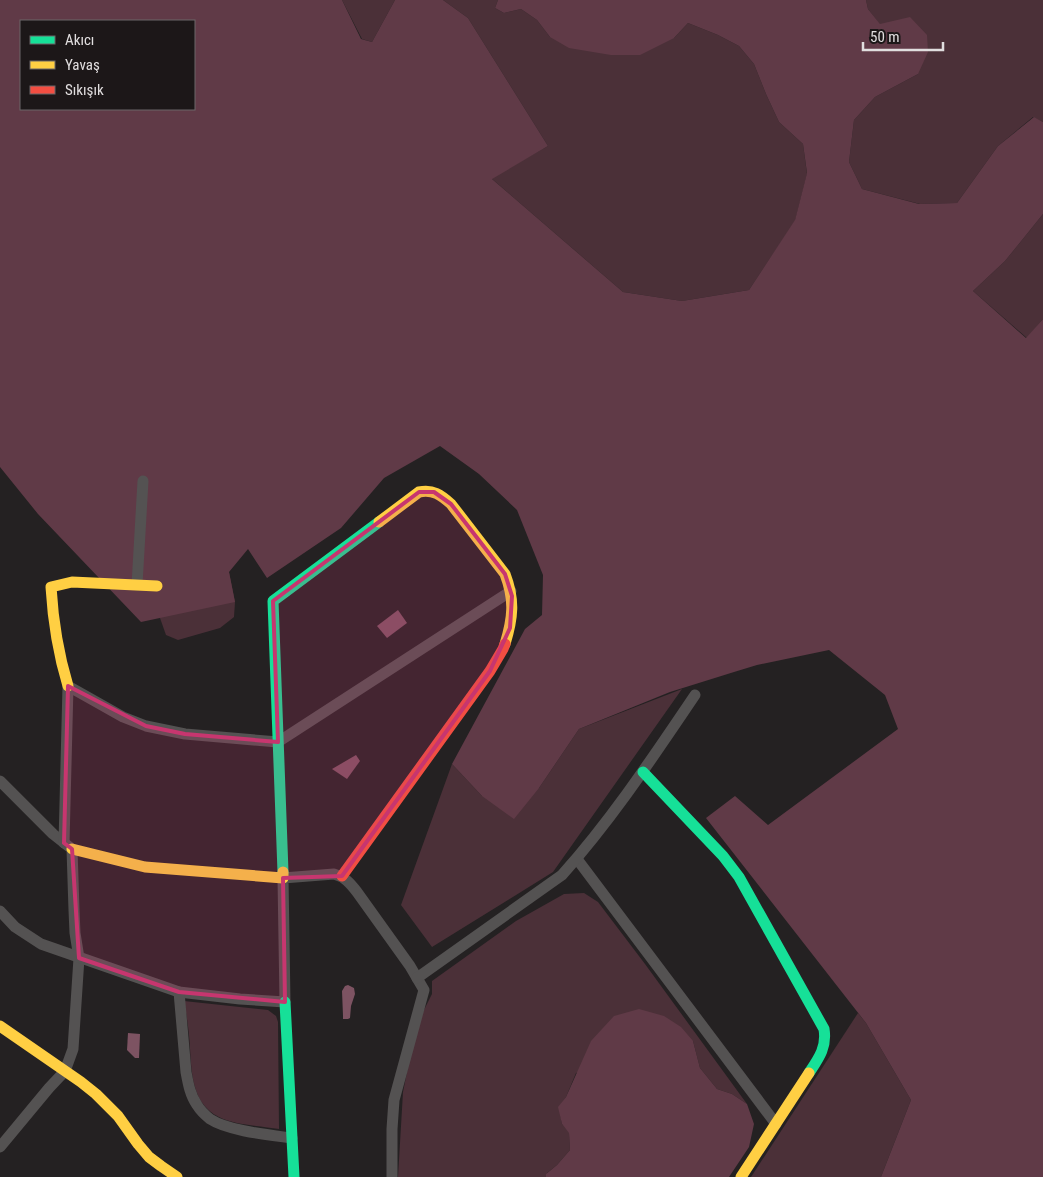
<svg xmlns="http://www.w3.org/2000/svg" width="1043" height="1177" viewBox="0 0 1043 1177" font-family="'Roboto Condensed',sans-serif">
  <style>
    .green { fill: #4b3038 }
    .forest { fill: #603a47; fill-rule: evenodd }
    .water { fill: #7d5362 }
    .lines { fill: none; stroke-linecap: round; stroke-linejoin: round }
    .street { stroke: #545252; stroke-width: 11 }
    .fast { stroke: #16e098; stroke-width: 11 }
    .slow { stroke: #ffcf43; stroke-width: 11 }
    .jam { stroke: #f24e42; stroke-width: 11 }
    .marked { fill: #c7366f; fill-opacity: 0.2; stroke: #c7366f; stroke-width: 4; stroke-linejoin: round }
  </style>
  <rect width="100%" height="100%" fill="#242122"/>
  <!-- green -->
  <g class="green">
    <polygon points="342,0 395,0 372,42 362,39"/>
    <polygon points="443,0 498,0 495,8 504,13 521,9 537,20 550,37 674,38 688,23 718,35 739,46 754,64 766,94 779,122 803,144 807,174 795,221 749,290 682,301 623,292 491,178 548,146 468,18"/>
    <polygon points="866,0 1043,0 1043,122 1033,117 998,146 957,203 920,204 862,189 849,162 854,120 875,97 918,74 868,9"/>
    <polygon points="1043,214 1043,319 1027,338 973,291 1005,261"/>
    <polygon points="229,572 235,602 234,617 220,628 178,640 166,635 160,618 163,604"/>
    <polygon points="682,689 553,872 432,947 401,905 452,764 482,796 539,788 579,729"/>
    <polygon points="584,893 598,902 645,964 747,1104 732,1094 717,1089 700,1068 693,1041 576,1073 566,1097 559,1107 562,1124 569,1132 570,1150 557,1165 547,1173 546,1177 398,1177 403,1092 410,1057 423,1012 432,994 432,981 516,921 564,894"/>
    <path d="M184,1001L268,1010L276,1016L278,1022L279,1129C262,1126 234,1125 219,1117C188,1102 192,1064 189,1035C188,1024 186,1012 184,1001Z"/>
    <polygon points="858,1013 866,1023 911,1100 881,1177 751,1177"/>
  </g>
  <!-- forest -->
  <g class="forest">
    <path d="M0,0H342L361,39L372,42L395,0H443L468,18L548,146L492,179L623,292L682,301L749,290L795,220L807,173L803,144L779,122L766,94L754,64L739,46L718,35L688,23L674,38L640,55H611L569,48L550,37L537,20L521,9L504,13L495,8L498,0H866L868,9L880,24L910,17L927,35L928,52L918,74L875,97L854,120L849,162L862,189L919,204L957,203L998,146L1034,117L1043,122V214L1005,261L973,291L1026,338L1043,319V1177H881L911,1100L866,1023L706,818L735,796L768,825L898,729L885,695L829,650L757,665L734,672L670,692L579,729L539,788L514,819L482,796L452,764L525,629L542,615L543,575L517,510L479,474L440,446L384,478L341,528L267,578L248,549L229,572L235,602L141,622L38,514L0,467ZM21,21H194V109H21Z"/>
    <polygon points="639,1009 664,1016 681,1027 693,1041 700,1068 717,1089 732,1094 747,1104 754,1124 749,1147 729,1177 546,1177 546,1174 557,1165 570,1150 569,1133 562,1124 558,1107 566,1097 591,1041 614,1016"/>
  </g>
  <!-- water -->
  <g class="water">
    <polygon points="398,610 407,623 387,638 377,626"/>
    <polygon points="356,755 360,761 347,779 332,769"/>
    <polygon points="348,985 354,988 355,994 351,1006 350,1018 348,1019 343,1019 343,1016 342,991 345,986"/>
    <polygon points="128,1033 140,1034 139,1058 135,1058 127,1050"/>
  </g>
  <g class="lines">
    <!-- street -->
    <g class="street">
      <polyline points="137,585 143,481"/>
      <polyline points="0,781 53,834 72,849 74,910 75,933 79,958 73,1049 65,1071 49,1088 0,1147"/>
      <polyline points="64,843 68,686 123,717 146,726 185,734 278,742 511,591"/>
      <polyline points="577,859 776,1124"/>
      <path d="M0,911L15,927L41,944L179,992L240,999L285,1002L283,878L334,874C345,877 350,883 357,892L410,966L424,990L394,1100L392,1129V1177"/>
      <path d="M417,978L562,875C612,819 653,757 695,695"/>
      <path d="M179,992L186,1072C188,1083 190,1095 197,1105C200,1110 205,1115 210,1119C228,1131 270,1135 292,1138"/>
    </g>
    <!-- fast -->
    <g class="fast">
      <path d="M643,772L723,856L739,877L824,1029C827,1047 819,1058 809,1073"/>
      <polyline points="283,872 273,601 379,522"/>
      <polyline points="285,1002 294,1177"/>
    </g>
    <!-- slow -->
    <g class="slow">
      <path d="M379,522L419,492C433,489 441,495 451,504L505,574C515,600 513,618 505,644"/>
      <path d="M68,686C58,653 53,621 51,587L72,582L157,586"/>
      <polyline points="72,849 145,867 283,878 283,872"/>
      <polyline points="0,1026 81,1082 96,1094 118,1116 138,1144 149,1157 161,1166 177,1177"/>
      <polyline points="741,1177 809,1073"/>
    </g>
    <!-- jam -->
    <polyline class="jam" points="342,876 490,671 503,649 505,644"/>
  </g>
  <!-- marked area -->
  <path class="marked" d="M419,492H434L451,504L505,574L512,596L510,628L490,671L342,876L283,878L285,1002L179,992L79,958L72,849L64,843L68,686L146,726L185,734L278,742L273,601Z"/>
  <!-- legend -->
  <rect x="20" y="20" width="175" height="90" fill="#1c1718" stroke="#6b6768"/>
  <rect x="30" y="36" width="25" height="8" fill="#16e098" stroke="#6b6768"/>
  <text x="65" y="45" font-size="15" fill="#e1dedf">Akıcı</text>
  <rect x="30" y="61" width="25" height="8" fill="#ffcf43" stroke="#6b6768"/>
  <text x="65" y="70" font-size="15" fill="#e1dedf">Yavaş</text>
  <rect x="30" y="86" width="25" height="8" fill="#f24e42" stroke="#6b6768"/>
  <text x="65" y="95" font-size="15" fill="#e1dedf">Sıkışık</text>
  <!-- scale -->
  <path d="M863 42v8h80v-8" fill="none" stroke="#e1dedf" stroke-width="2.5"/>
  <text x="870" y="42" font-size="15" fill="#e1dedf" stroke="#1c1718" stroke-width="4" paint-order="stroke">50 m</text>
</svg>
